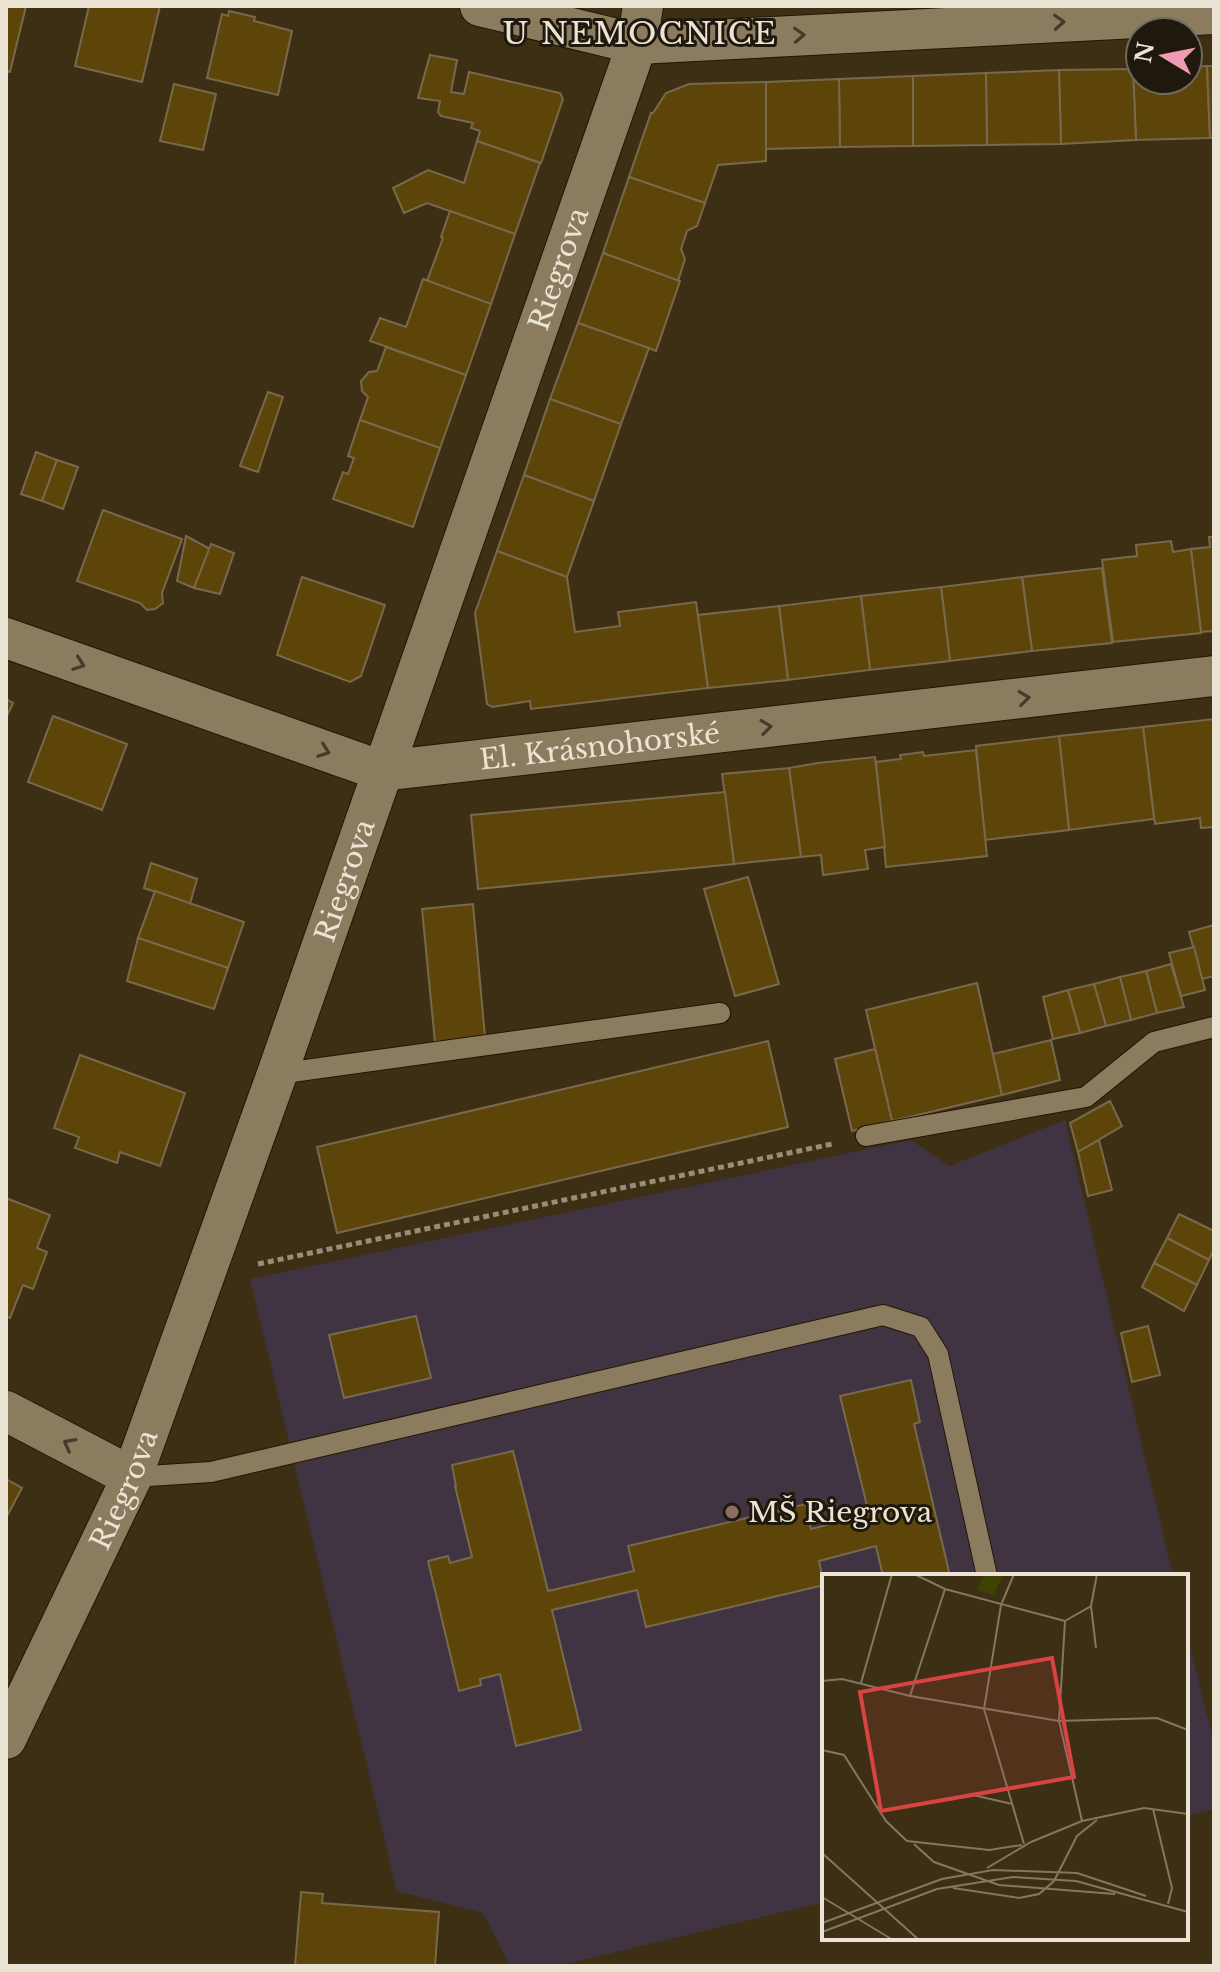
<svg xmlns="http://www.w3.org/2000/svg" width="1220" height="1972" viewBox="0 0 1220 1972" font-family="'Libre Baskerville',serif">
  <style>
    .education { fill: #403442 }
    .building { fill: #5d450a; stroke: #78694e; stroke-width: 2 }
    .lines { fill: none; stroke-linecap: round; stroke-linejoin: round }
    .service-casing { stroke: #221700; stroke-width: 22 }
    .minor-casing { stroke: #221700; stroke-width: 42 }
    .path { stroke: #978d78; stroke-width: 5; stroke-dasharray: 6 4; stroke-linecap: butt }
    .service { stroke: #8b7c60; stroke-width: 20 }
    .minor { stroke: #8b7c60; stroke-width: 40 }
    .oneway { stroke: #443b2a }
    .education-dot { fill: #8d6e63; stroke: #1e180d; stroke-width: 3 }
    .labels { text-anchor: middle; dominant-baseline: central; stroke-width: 6; stroke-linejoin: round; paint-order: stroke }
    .street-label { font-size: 28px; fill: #ebe3d4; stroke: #1e180d }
    .poi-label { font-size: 28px; fill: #ebe3d4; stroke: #1e180d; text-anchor: start }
    .neighbourhood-label { font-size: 30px; letter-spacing: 2px; fill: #ebe3d4; stroke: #1e180d }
    .inset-road { fill: none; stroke: #827761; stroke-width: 2 }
    .view { fill: #d94442; fill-opacity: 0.15; stroke: #d94442; stroke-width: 4 }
    .inset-edge { fill: none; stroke: #ebe3d4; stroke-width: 4 }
  </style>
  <rect width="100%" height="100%" fill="#3c2f14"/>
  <!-- education -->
  <g class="education">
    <polygon points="1065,1120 1173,1576 824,1576 824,1902 557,1966 510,1966 483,1913 397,1891 250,1279 911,1140 949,1166"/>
    <polygon points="1186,1629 1214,1744 1214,1809 1186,1816"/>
  </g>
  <!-- building -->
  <g class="building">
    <polygon points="6,6 26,6 10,72 6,71"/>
    <polygon points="89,6 160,6 142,82 75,66"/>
    <polygon points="229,11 255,17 254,21 292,31 278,95 207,78 222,14 228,16"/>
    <polygon points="430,55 457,60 451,92 464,94 469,72 560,93 563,99 541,163 477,141 480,131 471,128 473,123 441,116 438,112 440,101 418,98"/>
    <polygon points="1207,66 1210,138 1136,140 1133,69 1140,68 1140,80 1188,80 1188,67"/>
    <polygon points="1207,66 1214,66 1214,138 1210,138"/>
    <polygon points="1133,69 1136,140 1061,144 1059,70"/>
    <polygon points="1059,70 1061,144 987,145 986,73"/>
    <polygon points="986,73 987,145 913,146 913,76"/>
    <polygon points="913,76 913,146 840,147 839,79"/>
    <polygon points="839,79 840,147 766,149 766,82"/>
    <polygon points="766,82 766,161 718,165 705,203 629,177 651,113 653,113 666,93 689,84"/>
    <polygon points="174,84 216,94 203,150 160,141"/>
    <polygon points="477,141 540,163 515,234 427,203 404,213 393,188 428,170 464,183"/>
    <polygon points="629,177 705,203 697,226 687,231 681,249 685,259 678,281 603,253"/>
    <polygon points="450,211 515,234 491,304 427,281 443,238 441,237"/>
    <polygon points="603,253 680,281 656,351 578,323"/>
    <polygon points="423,279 491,304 466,375 370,341 380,318 406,327"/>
    <polygon points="578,323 649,348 621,424 550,399"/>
    <polygon points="386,347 466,375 440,448 360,420 368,397 362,391 361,381 369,372 377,371"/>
    <polygon points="268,392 283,397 258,472 240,466"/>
    <polygon points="550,399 621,424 594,501 524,475"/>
    <polygon points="360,420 440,448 413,527 333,499 343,472 348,474 354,458 348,456"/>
    <polygon points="36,452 57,460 42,501 21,494"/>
    <polygon points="57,460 78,467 63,509 42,501"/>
    <polygon points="524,475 594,501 567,577 497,551"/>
    <polygon points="103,510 182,539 162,593 163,603 155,609 147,610 140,603 77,581"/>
    <polygon points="186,536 210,549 194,588 177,581"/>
    <polygon points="1209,537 1214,537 1214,631 1201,632 1191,549 1210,547"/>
    <polygon points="1171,541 1173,552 1191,549 1201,633 1113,642 1102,560 1137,556 1136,545"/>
    <polygon points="211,544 234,553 220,594 194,588"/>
    <polygon points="497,551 567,577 575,632 620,626 618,612 696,602 708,688 531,709 530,701 492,707 487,704 475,613"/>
    <polygon points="1102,568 1112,643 1032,651 1022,577"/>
    <polygon points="302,577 385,605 361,676 350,682 277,655"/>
    <polygon points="1022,577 1032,651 950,661 941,587"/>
    <polygon points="941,587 950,661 870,670 861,596"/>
    <polygon points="861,596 870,670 788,680 779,606"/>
    <polygon points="779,606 788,680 708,688 698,615"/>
    <polygon points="6,699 13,703 6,718"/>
    <polygon points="53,716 127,744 102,810 28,782"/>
    <polygon points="1214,719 1214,827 1201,828 1200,818 1155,824 1143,727"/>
    <polygon points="1143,727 1154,819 1069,830 1059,736"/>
    <polygon points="1059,736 1069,830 985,840 976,746"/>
    <polygon points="976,750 987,856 886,867 876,762 901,759 900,755 923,752 924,756"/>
    <polygon points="875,757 885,847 865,850 868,869 823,875 821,855 801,857 789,768 818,763"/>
    <polygon points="789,768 801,857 734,864 722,774"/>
    <polygon points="725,792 734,864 478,889 471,815"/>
    <polygon points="151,863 197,879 190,904 144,888"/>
    <polygon points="748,877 779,984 735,996 704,889"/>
    <polygon points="155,891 244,922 228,968 138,938"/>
    <polygon points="473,904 485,1037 435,1042 422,909"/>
    <polygon points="1214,925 1214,976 1202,979 1189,932"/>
    <polygon points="138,938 228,968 214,1009 127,981"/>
    <polygon points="1194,947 1205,990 1181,996 1169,953"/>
    <polygon points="1171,964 1184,1007 1157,1013 1146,971"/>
    <polygon points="1146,971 1157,1013 1131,1020 1120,977"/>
    <polygon points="1120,977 1131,1020 1106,1026 1094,984"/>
    <polygon points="977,983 1002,1095 892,1121 866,1010"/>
    <polygon points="1094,984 1106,1026 1080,1033 1068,990"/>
    <polygon points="1068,990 1080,1033 1053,1039 1043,997"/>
    <polygon points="1051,1040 1060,1080 1002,1095 993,1054"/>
    <polygon points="768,1041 788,1127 337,1233 317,1147"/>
    <polygon points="875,1049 892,1121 852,1131 835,1059"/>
    <polygon points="80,1055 185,1093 160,1166 120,1152 117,1163 75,1148 79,1137 54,1128"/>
    <polygon points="1110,1101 1122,1126 1078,1152 1070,1123"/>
    <polygon points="1099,1140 1112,1190 1088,1196 1078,1152"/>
    <polygon points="6,1198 50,1215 37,1248 47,1252 33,1289 23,1285 10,1318 6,1316"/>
    <polygon points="1179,1214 1214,1231 1214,1249 1209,1260 1167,1238"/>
    <polygon points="1167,1238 1209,1260 1197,1285 1154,1263"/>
    <polygon points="1154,1263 1197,1285 1184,1311 1142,1287"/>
    <polygon points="416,1316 431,1378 344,1398 329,1335"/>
    <polygon points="1148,1326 1160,1375 1132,1382 1121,1333"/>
    <polygon points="911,1380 920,1422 914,1424 950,1576 883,1576 876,1546 819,1561 824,1585 646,1627 637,1590 552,1610 581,1730 516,1746 500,1674 480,1679 481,1685 459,1691 428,1561 448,1556 450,1563 472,1557 455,1486 456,1486 452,1465 513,1451 548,1591 634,1571 628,1546 806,1504 811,1529 869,1514 840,1396"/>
    <polygon points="6,1479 22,1488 6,1518"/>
    <polygon points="301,1892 323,1894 322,1903 439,1912 435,1966 295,1966"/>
  </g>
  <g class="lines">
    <defs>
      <g id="service">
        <polyline points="277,1074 720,1013"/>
        <polyline points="866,1136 1086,1097 1154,1042 1214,1027"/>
        <polyline points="132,1477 211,1472 883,1315 921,1327 938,1354 987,1576"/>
      </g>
      <g id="minor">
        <polyline points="480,6 637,44 1214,14"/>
        <path id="s1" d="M6,638L382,771L1214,676"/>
        <polyline points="6,1411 132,1477"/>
        <path id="s2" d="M6,1739L132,1477L277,1074L637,44L643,6"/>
      </g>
    </defs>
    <!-- service casing -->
    <use href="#service" class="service-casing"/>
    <!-- minor casing -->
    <use href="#minor" class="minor-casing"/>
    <!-- path -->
    <polyline class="path" points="258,1264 832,1144"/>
    <!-- service -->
    <use href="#service" class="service"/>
    <!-- minor -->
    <use href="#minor" class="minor"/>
  </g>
  <!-- one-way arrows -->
  <defs><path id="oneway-chevron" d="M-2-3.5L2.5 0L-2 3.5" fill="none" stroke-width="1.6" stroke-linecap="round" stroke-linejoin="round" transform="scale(2)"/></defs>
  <g class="oneway">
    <use href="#oneway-chevron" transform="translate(1059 22) rotate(-3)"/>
    <use href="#oneway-chevron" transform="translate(799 35) rotate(-3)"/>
    <use href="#oneway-chevron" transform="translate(79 664) rotate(20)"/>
    <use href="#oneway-chevron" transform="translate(1024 698) rotate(-7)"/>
    <use href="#oneway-chevron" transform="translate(766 727) rotate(-7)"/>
    <use href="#oneway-chevron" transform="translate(324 751) rotate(20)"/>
    <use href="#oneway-chevron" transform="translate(69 1444) rotate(-152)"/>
  </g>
  <!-- markers -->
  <circle class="education-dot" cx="732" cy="1512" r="8"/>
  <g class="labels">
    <!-- street labels -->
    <g class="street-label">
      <text stroke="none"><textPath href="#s2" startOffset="1572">Riegrova</textPath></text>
      <text stroke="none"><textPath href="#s1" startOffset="618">El. Krásnohorské</textPath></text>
      <text stroke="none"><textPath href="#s2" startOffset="924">Riegrova</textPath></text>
      <text stroke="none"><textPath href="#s2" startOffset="276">Riegrova</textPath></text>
    </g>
    <!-- poi labels -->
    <g class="poi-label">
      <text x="748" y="1512">MŠ Riegrova</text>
    </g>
    <!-- neighbourhood labels -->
    <g class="neighbourhood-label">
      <text x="640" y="33">U NEMOCNICE</text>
    </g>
  </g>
  <!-- overview -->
  <g transform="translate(822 1574)">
    <rect width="366" height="366" fill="#3c2f14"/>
    <path d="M156,0H181L172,21L155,16L161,3Z" fill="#3e4300"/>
    <path class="inset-road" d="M92,0L123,15L243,47M192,0L179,31L162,135L202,270M269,32L274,74M0,107L20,105L88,122L237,147L335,144L366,156M39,109L70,0M88,122L123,15M0,176L22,181L64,247L85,267L167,276L200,271M151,221L190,230M331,235L350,314L346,330M260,247L237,147L243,47L269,32L275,0M92,270L112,288L177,311L293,320M0,279L97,366M165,294L209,268L260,247L322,234L366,240M131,314L197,324L217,320L232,307L255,262L275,246M0,323L71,366M0,349L120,305L171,296L255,299L324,322M0,358L115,315L191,303L254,307L366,338"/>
    <path class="view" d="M230,84L252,203L59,237L38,118Z"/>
    <rect width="366" height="366" class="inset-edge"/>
  </g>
  <!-- border -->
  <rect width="1220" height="1972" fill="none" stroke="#ebe3d4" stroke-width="16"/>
  <!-- north arrow -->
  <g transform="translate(1164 56) rotate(280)"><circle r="38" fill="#1e180d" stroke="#70695d" stroke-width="2"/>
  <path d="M0-6L14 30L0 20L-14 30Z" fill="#f19ab3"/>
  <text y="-12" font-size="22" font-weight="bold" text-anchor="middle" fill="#ebe3d4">N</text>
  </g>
</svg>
